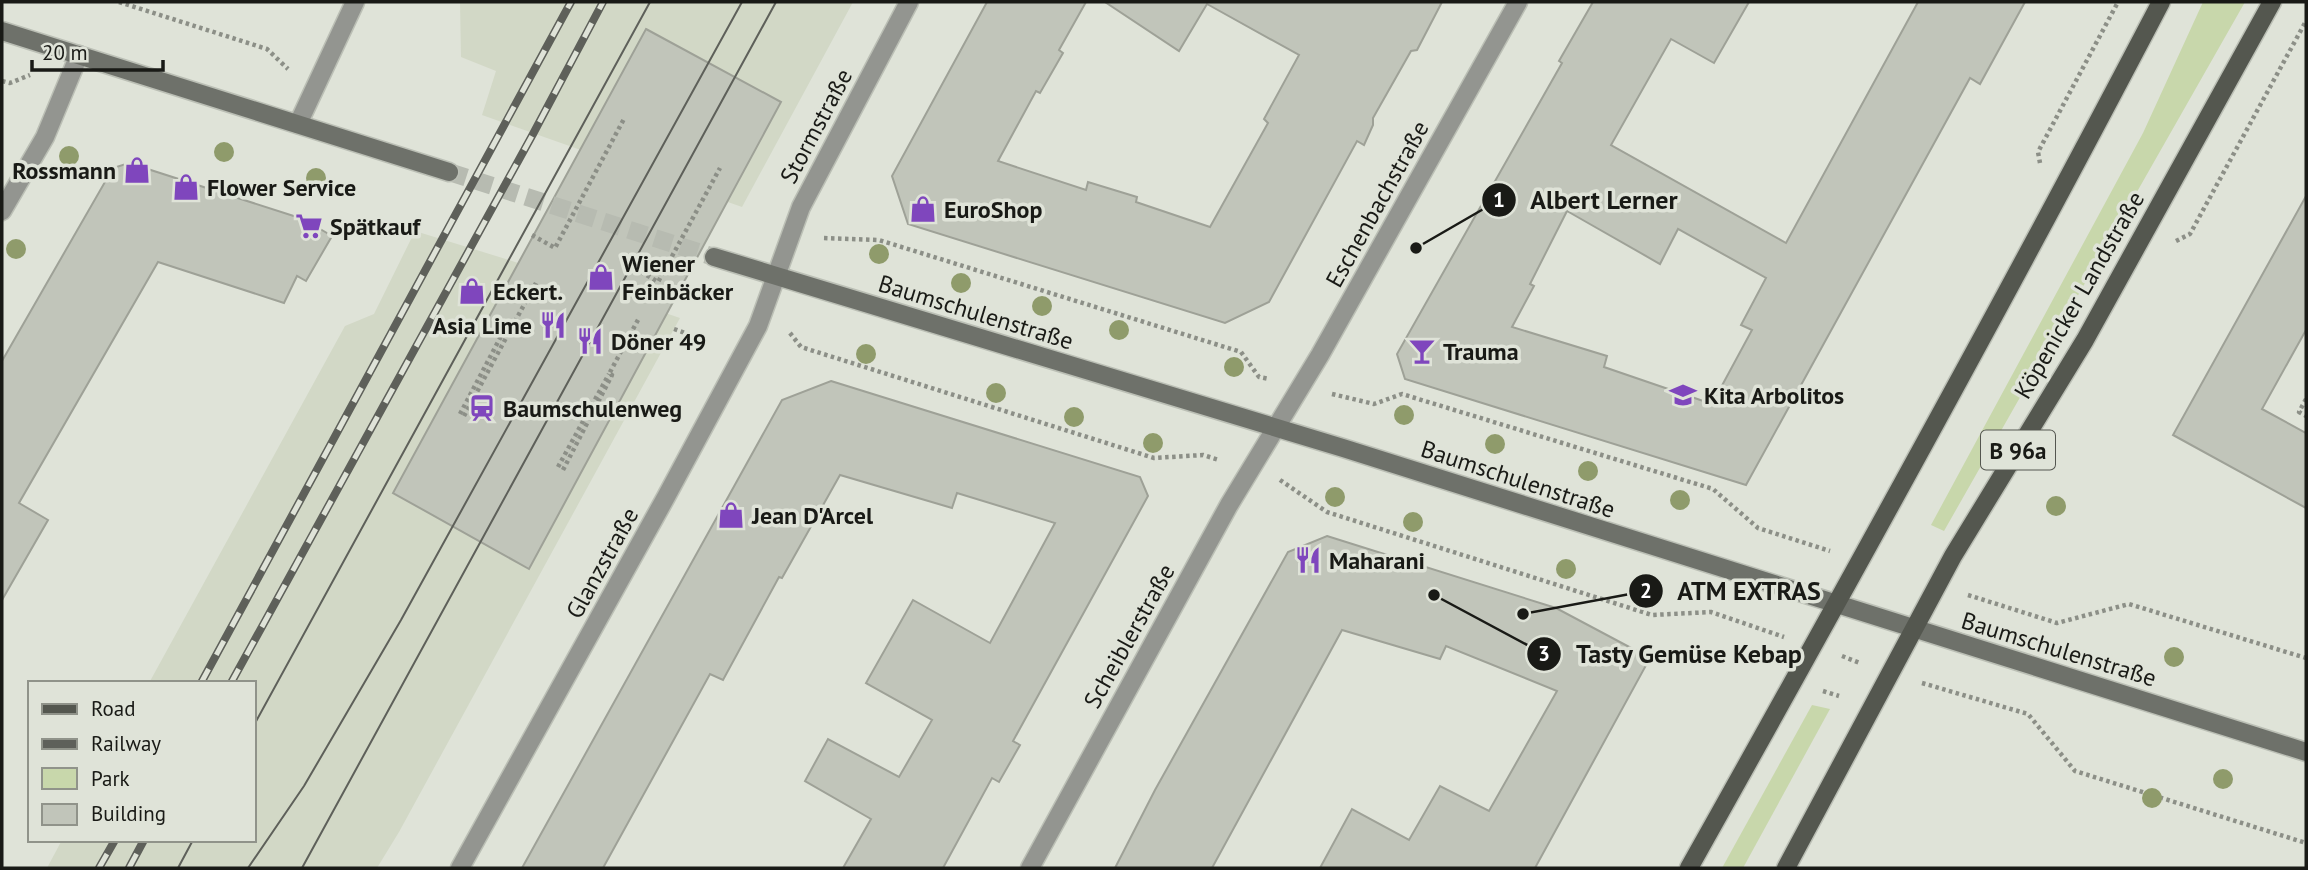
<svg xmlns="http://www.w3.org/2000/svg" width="2308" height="870" viewBox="0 0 2308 870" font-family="'PT Sans',sans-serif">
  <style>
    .built { fill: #d2d8c6 }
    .green { fill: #c8d7ab }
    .building { fill: #c1c5ba; stroke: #9ea197; stroke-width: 2; fill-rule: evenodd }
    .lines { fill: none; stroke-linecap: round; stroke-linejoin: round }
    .secondary-tunnel { stroke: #b7bbb1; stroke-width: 18; stroke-dasharray: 18 9; stroke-linecap: butt }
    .street-casing { stroke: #bbbfb5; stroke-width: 21 }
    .secondary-casing { stroke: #bbbfb5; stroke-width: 21 }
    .primary-casing { stroke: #bbbfb5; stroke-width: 21 }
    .path { stroke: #8c8f87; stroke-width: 4.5; stroke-dasharray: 3.5 3.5; stroke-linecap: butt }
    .street { stroke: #939590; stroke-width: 18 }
    .secondary { stroke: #6e716a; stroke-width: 18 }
    .primary { stroke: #54574f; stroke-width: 18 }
    .tram { stroke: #5e605a; stroke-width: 2 }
    .rail-casing { stroke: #5e605a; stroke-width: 8 }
    .rail { stroke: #dfe3d8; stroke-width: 5; stroke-dasharray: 16; stroke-linecap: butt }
    .tree { fill: #8f9b6b }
    .labels { text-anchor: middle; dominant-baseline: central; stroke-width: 7; stroke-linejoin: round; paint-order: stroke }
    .shield { fill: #dfe3d8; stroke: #545650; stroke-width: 2 }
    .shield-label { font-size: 23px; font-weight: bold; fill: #191a16 }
    .street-label { font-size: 24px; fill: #191a16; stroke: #dfe3d8 }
    .poi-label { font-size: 24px; font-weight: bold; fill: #191a16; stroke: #dfe3d8; text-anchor: start }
    .leader { fill: none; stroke: #191a16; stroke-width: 2.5 }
    .callout-dot { fill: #191a16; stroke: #dfe3d8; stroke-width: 2.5 }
    .mark-label { font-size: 21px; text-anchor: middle; font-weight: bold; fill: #fff }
    .callout-label { font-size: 26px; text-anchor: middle; font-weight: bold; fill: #191a16; stroke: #dfe3d8; stroke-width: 7; stroke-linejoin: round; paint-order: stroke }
  </style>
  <rect width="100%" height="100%" fill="#dfe3d8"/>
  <!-- built -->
  <g class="built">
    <polygon points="460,2 853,2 742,207 482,115 496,71 461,57"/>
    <polygon points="415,231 509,260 680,318 399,832 377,868 47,868 62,840 254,840 254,683 149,683 345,326 374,314"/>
  </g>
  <!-- green -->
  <g class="green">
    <polygon points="2203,2 2245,2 1944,531 1931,525 2143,133"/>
    <polygon points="1812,705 1830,709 1743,868 1722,868"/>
  </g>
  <!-- building -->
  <g class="building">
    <polygon points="987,2 1086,2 1059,50 1063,53 1040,93 1036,91 998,161 1086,190 1088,182 1137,197 1136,202 1210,227 1268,123 1264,119 1299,55 1207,4 1179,51 1105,2 1442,2 1417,50 1411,51 1373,118 1373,125 1364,145 1357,141 1269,302 1225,323 908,224 892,176"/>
    <path d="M1593,2H1749L1714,63L1671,39L1611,145L1786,243L1918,2H2025L1980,84L1970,78L1746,485L1405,379L1397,354L1562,63L1559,61ZM1567,211L1660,264L1678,229L1766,278L1741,325L1752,330L1712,404L1604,367L1607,356L1512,327L1534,286L1530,284Z"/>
    <polygon points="646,29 781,102 529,569 393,493"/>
    <polygon points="129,163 303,219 332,236 306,281 297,276 284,303 158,262 19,503 48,520 2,600 2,361 113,168"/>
    <polygon points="2306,196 2306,330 2262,409 2306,433 2306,508 2173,435"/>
    <polygon points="831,381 1140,477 1148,496 1013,741 1020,745 999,782 992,778 943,868 843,868 871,819 805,781 828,739 899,777 932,720 866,683 913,600 990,643 1055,523 957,493 952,508 840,475 782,578 779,577 723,680 710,674 603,868 522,868 782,400"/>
    <polygon points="1327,536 1556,608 1650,658 1535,868 1320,868 1352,809 1409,840 1440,786 1489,811 1557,691 1446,646 1440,659 1342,630 1212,868 1115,868 1155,790 1288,552"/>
  </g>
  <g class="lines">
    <!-- secondary-tunnel -->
    <polyline class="secondary-tunnel" points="449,172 714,257"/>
    <defs>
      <g id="street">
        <polyline points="298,124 355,2"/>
        <polyline points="2,211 45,137 79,55"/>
        <polyline points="460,868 666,497 758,326 801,207 909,2"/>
        <polyline points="1030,868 1229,505 1320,355 1518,2"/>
      </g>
      <g id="secondary">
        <polyline points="2,31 449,172"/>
        <polyline points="714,257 1343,448 2306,752"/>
      </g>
      <g id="primary">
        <path d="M1689,868C1850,581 2009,293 2161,2"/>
        <polyline points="1786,868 1953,556 2085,340 2272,2"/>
      </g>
    </defs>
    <!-- street casing -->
    <use href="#street" class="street-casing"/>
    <!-- secondary casing -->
    <use href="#secondary" class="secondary-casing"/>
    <!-- primary casing -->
    <use href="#primary" class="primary-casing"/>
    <!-- path -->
    <g class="path">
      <polyline points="119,2 267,49 288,69"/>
      <polyline points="2,81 10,83 30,75"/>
      <polyline points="2040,163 2038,152 2118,2"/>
      <polyline points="532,235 555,248 625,117"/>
      <polyline points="824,238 879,240 1241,352 1259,377 1269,379"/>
      <polyline points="2176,241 2190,234 2306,21"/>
      <polyline points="635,268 658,282 720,168"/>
      <polyline points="600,276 606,265"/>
      <polyline points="674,329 688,334"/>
      <polyline points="790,333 801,347 1154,458 1203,455 1219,460"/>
      <polyline points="1332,394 1374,404 1402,394 1713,489 1758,528 1830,551"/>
      <polyline points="2306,399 2299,412 2306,416"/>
      <polyline points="460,414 508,323 513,325 536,283"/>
      <polyline points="464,416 513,325"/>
      <polyline points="558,467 609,374"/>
      <polyline points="563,470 612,375 609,374 639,318"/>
      <polyline points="1280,480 1327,512 1652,615 1711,612 1784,637"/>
      <polyline points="1968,595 2057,623 2129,604 2306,658"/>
      <polyline points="1842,656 1860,663"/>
      <polyline points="1922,683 2028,714 2075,771 2306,843"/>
      <polyline points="1823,691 1839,696"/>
    </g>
    <!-- street -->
    <use href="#street" class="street"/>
    <!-- secondary -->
    <use href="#secondary" class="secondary"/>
    <!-- primary -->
    <use href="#primary" class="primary"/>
    <!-- tram -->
    <g class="tram">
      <polyline points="254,725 650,2"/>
      <polyline points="178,868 193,840"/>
      <polyline points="248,868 304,786 401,620 742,2"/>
      <polyline points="302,868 776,2"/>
    </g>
    <defs>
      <g id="rail">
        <polyline points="201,683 571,2"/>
        <polyline points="231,683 533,134 603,2"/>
        <polyline points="99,868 115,840"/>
        <polyline points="129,868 144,840"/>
      </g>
    </defs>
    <!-- rail casing -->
    <use href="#rail" class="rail-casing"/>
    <!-- rail -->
    <use href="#rail" class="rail"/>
  </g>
  <!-- trees -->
  <g class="tree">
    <circle cx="224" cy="152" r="10"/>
    <circle cx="69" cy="156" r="10"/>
    <circle cx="316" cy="178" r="10"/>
    <circle cx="16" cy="249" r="10"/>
    <circle cx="879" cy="254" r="10"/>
    <circle cx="961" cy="283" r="10"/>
    <circle cx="1042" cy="306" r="10"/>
    <circle cx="1119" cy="330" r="10"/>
    <circle cx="866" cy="354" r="10"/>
    <circle cx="1234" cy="367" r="10"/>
    <circle cx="996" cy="393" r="10"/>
    <circle cx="1404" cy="415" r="10"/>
    <circle cx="1074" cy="417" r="10"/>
    <circle cx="1153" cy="443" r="10"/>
    <circle cx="1495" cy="444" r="10"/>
    <circle cx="1588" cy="471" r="10"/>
    <circle cx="1335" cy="497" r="10"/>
    <circle cx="1680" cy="500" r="10"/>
    <circle cx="2056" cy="506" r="10"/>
    <circle cx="1413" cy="522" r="10"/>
    <circle cx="1566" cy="569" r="10"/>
    <circle cx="2174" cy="657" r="10"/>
    <circle cx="2223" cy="779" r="10"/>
    <circle cx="2152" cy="798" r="10"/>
  </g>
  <!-- icons -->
  <defs>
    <symbol id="shop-bare" viewBox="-9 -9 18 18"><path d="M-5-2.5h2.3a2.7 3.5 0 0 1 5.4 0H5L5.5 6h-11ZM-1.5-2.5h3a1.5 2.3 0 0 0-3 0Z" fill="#7f46bd" stroke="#dfe3d8" stroke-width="2.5" paint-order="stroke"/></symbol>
    <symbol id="supermarket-bare" viewBox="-9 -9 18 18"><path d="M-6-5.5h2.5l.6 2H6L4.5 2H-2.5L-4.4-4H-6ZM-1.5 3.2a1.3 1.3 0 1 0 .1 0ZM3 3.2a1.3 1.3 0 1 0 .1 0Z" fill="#7f46bd" stroke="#dfe3d8" stroke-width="2.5" paint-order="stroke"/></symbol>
    <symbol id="restaurant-bare" viewBox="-9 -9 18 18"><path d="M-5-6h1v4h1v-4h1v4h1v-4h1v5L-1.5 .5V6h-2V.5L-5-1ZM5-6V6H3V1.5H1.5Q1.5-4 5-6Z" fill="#7f46bd" stroke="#dfe3d8" stroke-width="2.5" paint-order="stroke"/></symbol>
    <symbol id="bar-bare" viewBox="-9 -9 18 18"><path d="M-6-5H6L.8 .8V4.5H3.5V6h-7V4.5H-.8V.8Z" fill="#7f46bd" stroke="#dfe3d8" stroke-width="2.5" paint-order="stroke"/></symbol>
    <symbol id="school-bare" viewBox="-9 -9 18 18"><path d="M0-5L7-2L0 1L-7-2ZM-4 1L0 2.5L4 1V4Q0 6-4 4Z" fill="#7f46bd" stroke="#dfe3d8" stroke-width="2.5" paint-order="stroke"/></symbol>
    <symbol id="station-bare" viewBox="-9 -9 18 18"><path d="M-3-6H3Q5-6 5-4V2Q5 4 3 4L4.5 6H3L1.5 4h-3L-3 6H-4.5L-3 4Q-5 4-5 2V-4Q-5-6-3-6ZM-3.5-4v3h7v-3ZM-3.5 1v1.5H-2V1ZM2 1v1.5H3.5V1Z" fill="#7f46bd" stroke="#dfe3d8" stroke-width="2.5" paint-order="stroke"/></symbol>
  </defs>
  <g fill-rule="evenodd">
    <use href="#shop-bare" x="118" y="151" width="38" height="38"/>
    <use href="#shop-bare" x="167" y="168" width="38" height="38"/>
    <use href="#shop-bare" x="904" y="190" width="38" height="38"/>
    <use href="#supermarket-bare" x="290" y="207" width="38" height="38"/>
    <use href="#shop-bare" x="582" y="258" width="38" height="38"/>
    <use href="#shop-bare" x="453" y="272" width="38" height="38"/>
    <use href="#restaurant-bare" x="534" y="306" width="38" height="38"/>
    <use href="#restaurant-bare" x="571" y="322" width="38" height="38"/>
    <use href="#bar-bare" x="1403" y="332" width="38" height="38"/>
    <use href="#school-bare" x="1664" y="376" width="38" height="38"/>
    <use href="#station-bare" x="463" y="389" width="38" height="38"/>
    <use href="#shop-bare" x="712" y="496" width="38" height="38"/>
    <use href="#restaurant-bare" x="1289" y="541" width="38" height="38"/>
  </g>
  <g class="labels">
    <!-- shield labels -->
    <rect class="shield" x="1981" y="430.5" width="74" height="39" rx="5"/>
    <g class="shield-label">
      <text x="2018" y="450">B 96a</text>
    </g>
    <!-- street labels -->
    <g class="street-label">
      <text transform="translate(816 126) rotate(-62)">Stormstraße</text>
      <text transform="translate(1377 204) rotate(-61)">Eschenbachstraße</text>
      <text transform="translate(2079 295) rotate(-60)">Köpenicker Landstraße</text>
      <text transform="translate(976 312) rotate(17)">Baumschulenstraße</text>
      <text transform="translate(1518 479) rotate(18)">Baumschulenstraße</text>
      <text transform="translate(602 563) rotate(-61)">Glanzstraße</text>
      <text transform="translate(1129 636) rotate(-61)">Scheiblerstraße</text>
      <text transform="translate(2059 649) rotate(17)">Baumschulenstraße</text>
    </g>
    <!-- poi labels -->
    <g class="poi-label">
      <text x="116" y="170" text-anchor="end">Rossmann</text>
      <text x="207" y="187">Flower Service</text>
      <text x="944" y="209">EuroShop</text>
      <text x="330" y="226">Spätkauf</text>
      <text x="622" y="263">Wiener<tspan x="622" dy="28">Feinbäcker</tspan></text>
      <text x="493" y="291">Eckert.</text>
      <text x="532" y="325" text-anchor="end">Asia Lime</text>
      <text x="611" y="341">Döner 49</text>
      <text x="1443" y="351">Trauma</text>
      <text x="1704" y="395">Kita Arbolitos</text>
      <text x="503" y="408">Baumschulenweg</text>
      <text x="752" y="515">Jean D'Arcel</text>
      <text x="1329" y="560">Maharani</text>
    </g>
  </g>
  <!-- callouts -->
  <path class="leader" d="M1416 248L1499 200M1523 614L1646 591M1434 595L1544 654"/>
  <g class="callout-dot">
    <circle cx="1416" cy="248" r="7"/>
    <circle cx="1523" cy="614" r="7"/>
    <circle cx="1434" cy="595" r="7"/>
    <circle cx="1499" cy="200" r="18"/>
    <circle cx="1646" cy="591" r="18"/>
    <circle cx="1544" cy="654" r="18"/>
  </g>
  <g class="mark-label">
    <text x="1499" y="207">1</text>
    <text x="1646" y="598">2</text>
    <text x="1544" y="661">3</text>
  </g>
  <g class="callout-label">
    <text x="1604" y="209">Albert Lerner</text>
    <text x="1749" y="600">ATM EXTRAS</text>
    <text x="1689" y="663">Tasty Gemüse Kebap</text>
  </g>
  <!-- border -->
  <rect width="2308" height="870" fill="none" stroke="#191a16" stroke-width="7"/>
  <!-- legend -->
  <rect x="28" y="681" width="228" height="161" fill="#dfe3d8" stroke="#90938a" stroke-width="2"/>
  <rect x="42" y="704" width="35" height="10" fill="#54574f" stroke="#90938a" stroke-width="2"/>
  <text x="91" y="716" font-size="21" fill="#191a16">Road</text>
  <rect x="42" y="739" width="35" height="10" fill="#5e605a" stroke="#90938a" stroke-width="2"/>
  <text x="91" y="751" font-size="21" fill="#191a16">Railway</text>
  <rect x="42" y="768" width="35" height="21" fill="#c8d7ab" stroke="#90938a" stroke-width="2"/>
  <text x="91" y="786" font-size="21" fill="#191a16">Park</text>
  <rect x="42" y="804" width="35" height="21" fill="#c1c5ba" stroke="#90938a" stroke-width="2"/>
  <text x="91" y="821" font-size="21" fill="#191a16">Building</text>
  <!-- scale -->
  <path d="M32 60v10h131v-10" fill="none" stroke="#191a16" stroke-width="3.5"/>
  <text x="42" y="60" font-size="21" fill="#191a16" stroke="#dfe3d8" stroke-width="5" paint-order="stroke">20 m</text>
</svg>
